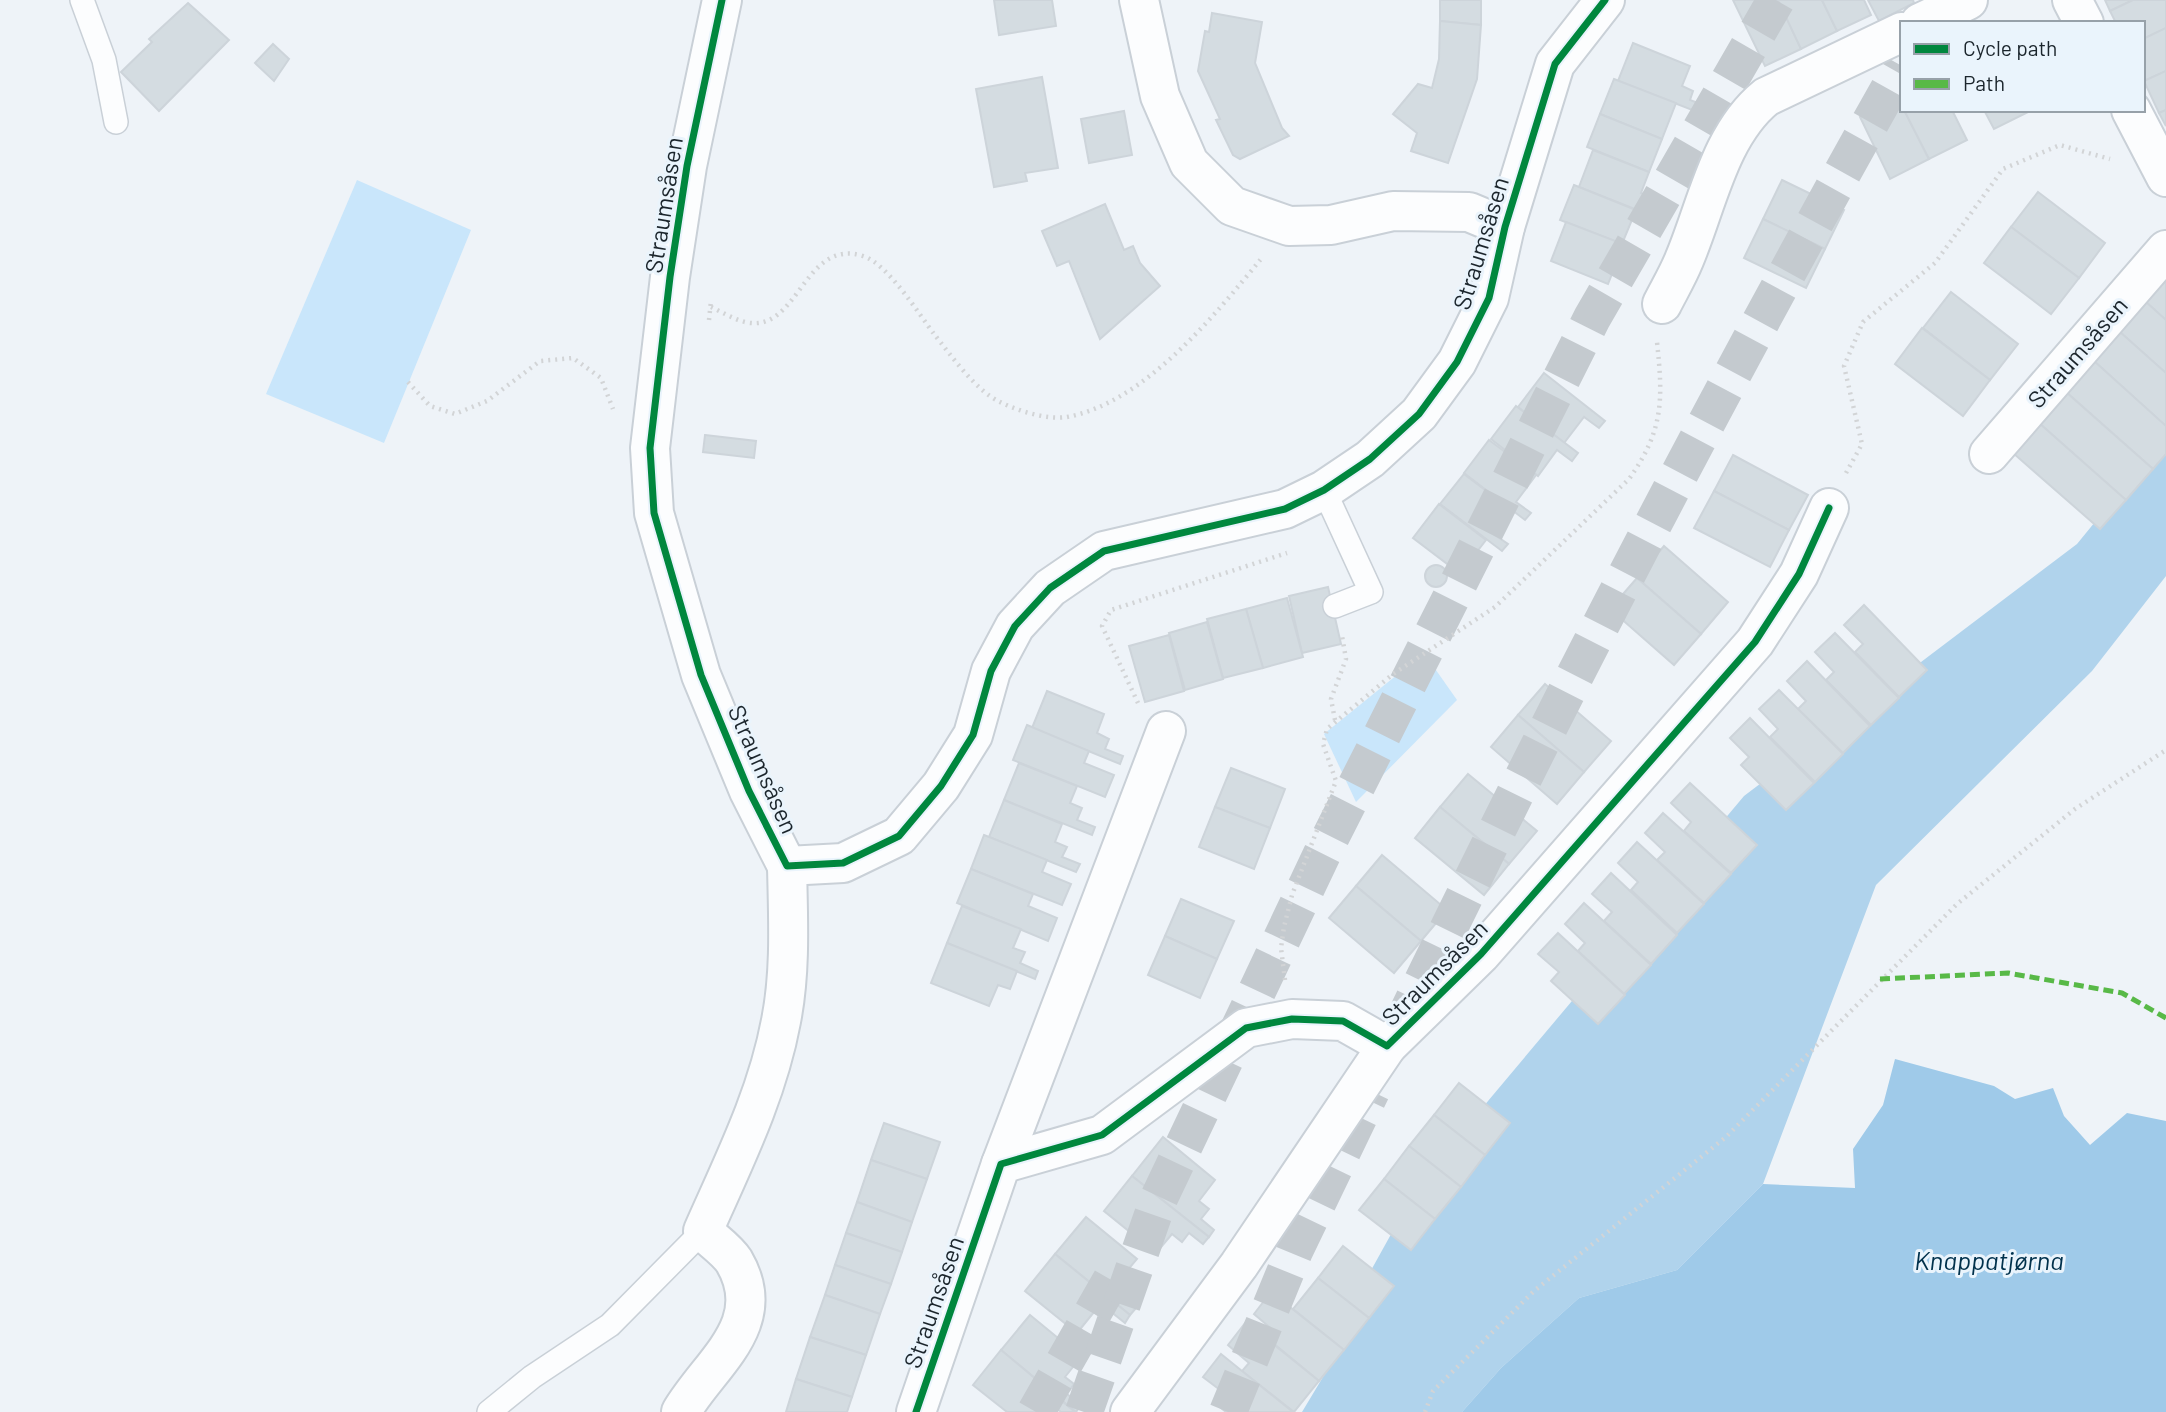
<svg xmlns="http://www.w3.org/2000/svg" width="2166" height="1412" viewBox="0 0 2166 1412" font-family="Barlow,sans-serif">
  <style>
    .green { fill: #c9e6fb }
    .forest { fill: #b0d3ec }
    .water { fill: #9fcae9 }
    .building { fill: #d4dce1; stroke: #cdd4da; stroke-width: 2 }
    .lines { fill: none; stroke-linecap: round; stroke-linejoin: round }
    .primary-tunnel { stroke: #c4cacf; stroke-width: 38; stroke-dasharray: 38 19; stroke-linecap: butt }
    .service-casing { stroke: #c9d0d7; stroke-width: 26 }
    .minor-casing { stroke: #c9d0d7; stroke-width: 42 }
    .path { stroke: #d2d4d6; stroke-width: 4.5; stroke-dasharray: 2 5; stroke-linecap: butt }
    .service { stroke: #fcfdfe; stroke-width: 23 }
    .minor { stroke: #fcfdfe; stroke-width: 38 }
    .quiet { stroke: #58b947; stroke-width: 5; stroke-dasharray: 10 5; stroke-linecap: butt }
    .cycleway-casing { stroke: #eaf4fc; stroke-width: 11 }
    .cycleway { stroke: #00873e; stroke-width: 7 }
    .labels { text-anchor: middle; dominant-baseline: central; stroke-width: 6; stroke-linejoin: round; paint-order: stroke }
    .street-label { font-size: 24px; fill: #1b252c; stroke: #eaf4fc }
    .water-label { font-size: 26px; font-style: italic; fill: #00314c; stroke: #eaf4fc }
  </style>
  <rect width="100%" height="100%" fill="#eef3f8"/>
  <!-- green -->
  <g class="green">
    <polygon points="357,180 471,230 384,443 266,394"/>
    <polygon points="1424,653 1457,700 1356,802 1324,734"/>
  </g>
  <!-- forest -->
  <polygon class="forest" points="2166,435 2166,576 2092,671 1876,885 1763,1184 1677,1270 1579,1298 1501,1368 1462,1412 1302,1412 1332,1362 1354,1301 1420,1182 1744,796 2077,544"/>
  <!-- water -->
  <polygon class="water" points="1895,1059 1994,1086 2015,1099 2053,1088 2064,1116 2090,1145 2127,1113 2166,1121 2166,1412 1462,1412 1501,1368 1579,1298 1677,1270 1763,1184 1855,1188 1853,1149 1883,1105"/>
  <!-- building -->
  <g class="building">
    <polygon points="994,0 1052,0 1056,26 999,35"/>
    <polygon points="1440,0 1481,0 1481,25 1440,21"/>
    <polygon points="1733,0 1778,0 1801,49 1765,66"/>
    <polygon points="1778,0 1822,0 1837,31 1801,49"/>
    <polygon points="1822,0 1864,0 1871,15 1837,31"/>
    <polygon points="1868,0 1913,0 1914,3 1879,21"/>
    <polygon points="2105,0 2133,0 2110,11"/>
    <polygon points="2133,0 2166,0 2166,28 2143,39 2143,23 2116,23 2110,11"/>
    <polygon points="188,3 229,40 159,111 121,72 152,42 149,39"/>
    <polygon points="1212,13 1262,22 1255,63 1282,128 1289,136 1240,159 1233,155 1216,120 1220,119 1198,71 1205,31 1209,32"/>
    <polygon points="1440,21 1481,25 1477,79 1448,163 1411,151 1417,133 1393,114 1418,84 1432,88 1439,59"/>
    <polygon points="2166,28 2166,71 2144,81 2143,39"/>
    <polygon points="1633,43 1690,66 1682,86 1693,91 1690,100 1708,107 1705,115 1618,81"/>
    <polygon points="273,44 289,59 274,81 255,63"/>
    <polygon points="2166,71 2166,110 2159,113 2144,81"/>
    <polygon points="1042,77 1058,168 1025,173 1027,181 994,187 976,89"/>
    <polygon points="1614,79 1676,103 1662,139 1600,114"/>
    <polygon points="1898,98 1929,159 1890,179 1860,117"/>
    <polygon points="1904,110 1952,110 1967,140 1929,159"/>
    <polygon points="1984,110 2032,110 1994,129"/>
    <polygon points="2166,110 2166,126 2159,113"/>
    <polygon points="1124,111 1132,155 1089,163 1081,119"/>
    <polygon points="1600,114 1662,139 1649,172 1587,147"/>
    <polygon points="1593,150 1649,172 1641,193 1654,197 1650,208 1668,214 1665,221 1579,187"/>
    <polygon points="1782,180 1844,210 1825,249 1763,219"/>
    <polygon points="1574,185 1636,210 1622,244 1560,220"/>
    <polygon points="2038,192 2105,243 2079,278 2011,227"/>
    <polygon points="1105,204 1124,250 1133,246 1140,263 1160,286 1100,339 1069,261 1057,266 1042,231"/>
    <polygon points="1763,219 1825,249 1806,288 1744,258"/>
    <polygon points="1566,222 1636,249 1628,269 1616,264 1608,284 1551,261"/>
    <polygon points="2011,227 2079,278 2051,314 1984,263"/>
    <polygon points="2166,279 2166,320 2146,302"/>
    <polygon points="1951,292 2018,344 1990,380 1923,328"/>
    <polygon points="2146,302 2166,320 2166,373 2120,332"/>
    <polygon points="1922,328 1990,380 1963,416 1895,364"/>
    <polygon points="2120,332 2166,373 2166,426 2094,361"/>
    <polygon points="2094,361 2166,426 2166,454 2153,469 2066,392"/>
    <polygon points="1544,373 1605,421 1599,428 1584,417 1564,443 1518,407"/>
    <polygon points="2066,392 2153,469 2126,500 2039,423"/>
    <polygon points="1516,406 1578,453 1572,461 1557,450 1538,476 1491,439"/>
    <polygon points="2039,423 2126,500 2100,529 2013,453"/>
    <polygon points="705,435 756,441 754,458 703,452"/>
    <polygon points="1489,440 1536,475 1516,502 1531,513 1525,520 1464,473"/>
    <polygon points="1733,455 1808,495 1789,530 1714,491"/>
    <polygon points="1464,474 1510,509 1492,533 1508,544 1502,551 1440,504"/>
    <polygon points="1714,491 1789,530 1770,567 1694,528"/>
    <polygon points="1439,504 1486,540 1466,566 1481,577 1475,585 1413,538"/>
    <polygon points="1664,546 1728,602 1701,634 1637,578"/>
    <circle cx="1436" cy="576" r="11"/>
    <polygon points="1637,578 1701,634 1674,665 1610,609"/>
    <polygon points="1328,587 1341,644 1302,653 1289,596"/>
    <polygon points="1287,598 1303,657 1263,668 1246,609"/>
    <polygon points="1864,605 1927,670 1899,697 1855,652 1863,644 1844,625"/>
    <polygon points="1246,609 1263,668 1223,678 1207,619"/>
    <polygon points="1207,622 1223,679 1185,690 1169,633"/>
    <polygon points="1835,633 1899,698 1871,725 1826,680 1834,672 1815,652"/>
    <polygon points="1169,635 1184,691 1145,702 1129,646"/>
    <polygon points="1807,661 1870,726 1843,753 1798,709 1806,701 1787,681"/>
    <polygon points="1545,684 1611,741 1584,772 1518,715"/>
    <polygon points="1779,690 1843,754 1815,782 1770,737 1778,729 1759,709"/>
    <polygon points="1047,691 1104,714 1097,733 1109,739 1105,749 1123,756 1120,764 1032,728"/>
    <polygon points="1518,715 1584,772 1557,804 1491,747"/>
    <polygon points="1750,718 1814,783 1786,810 1741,765 1749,757 1730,738"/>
    <polygon points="1027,725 1089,751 1084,763 1114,775 1105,797 1013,760"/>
    <polygon points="1019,763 1077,786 1070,803 1082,808 1077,820 1095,827 1092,835 1004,800"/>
    <polygon points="1231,768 1285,789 1270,828 1215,807"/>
    <polygon points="1468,774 1537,831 1509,864 1440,807"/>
    <polygon points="1690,783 1757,845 1731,873 1684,831 1691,822 1671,803"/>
    <polygon points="1004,800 1062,824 1055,842 1067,847 1062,857 1080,864 1076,872 989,837"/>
    <polygon points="1215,807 1270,828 1254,869 1199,847"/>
    <polygon points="1440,807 1509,864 1484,895 1415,838"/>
    <polygon points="1663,813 1731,874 1704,903 1657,860 1665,852 1645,833"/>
    <polygon points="984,835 1047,860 1042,872 1071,884 1062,905 971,869"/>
    <polygon points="1637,842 1704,904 1677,933 1631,890 1638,882 1618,863"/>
    <polygon points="1382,855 1447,910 1421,941 1356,886"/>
    <polygon points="971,869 1033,894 1028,906 1057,918 1048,941 957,903"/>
    <polygon points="1611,873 1677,935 1651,964 1604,921 1612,912 1592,894"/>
    <polygon points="1356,886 1421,941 1394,973 1329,918"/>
    <polygon points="1181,899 1234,921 1217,959 1165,936"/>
    <polygon points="1584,903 1651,965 1624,994 1578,951 1585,943 1565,924"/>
    <polygon points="962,906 1021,929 1013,948 1025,952 1020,963 1038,971 1035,979 947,943"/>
    <polygon points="1558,933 1625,995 1598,1024 1551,981 1559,972 1538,954"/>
    <polygon points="1165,936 1217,959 1200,998 1148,975"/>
    <polygon points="947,943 1017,971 1010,989 998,985 989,1006 931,983"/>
    <polygon points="1459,1083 1510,1123 1485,1155 1434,1115"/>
    <polygon points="1434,1115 1485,1155 1461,1187 1409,1146"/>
    <polygon points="884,1123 940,1142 927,1179 871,1160"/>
    <polygon points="1163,1137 1215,1180 1199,1201 1209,1209 1201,1219 1214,1230 1209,1237 1132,1176"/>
    <polygon points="1409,1146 1461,1187 1435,1219 1384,1179"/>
    <polygon points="871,1160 927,1179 912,1222 857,1202"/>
    <polygon points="1132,1176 1209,1237 1203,1244 1189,1233 1182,1242 1172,1234 1156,1253 1104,1211"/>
    <polygon points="1384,1179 1435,1219 1411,1250 1359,1210"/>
    <polygon points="857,1202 912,1222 902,1252 846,1233"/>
    <polygon points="1086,1217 1137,1259 1120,1279 1130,1287 1122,1296 1136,1308 1130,1315 1055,1254"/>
    <polygon points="846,1233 902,1252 891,1284 835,1265"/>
    <polygon points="1343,1246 1394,1286 1369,1318 1318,1278"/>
    <polygon points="1055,1254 1130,1315 1125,1323 1110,1311 1103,1319 1094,1312 1077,1333 1025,1291"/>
    <polygon points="835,1265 891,1284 880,1314 825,1295"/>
    <polygon points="1318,1278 1369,1318 1344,1350 1293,1309"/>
    <polygon points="1271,1292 1344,1350 1319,1381 1268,1339 1274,1331 1254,1314"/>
    <polygon points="825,1295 880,1314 866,1355 810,1337"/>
    <polygon points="1030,1315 1081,1357 1065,1377 1074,1384 1067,1394 1081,1405 1076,1412 1001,1350"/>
    <polygon points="1246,1322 1319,1381 1294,1412 1242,1371 1249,1363 1228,1345"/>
    <polygon points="810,1337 866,1355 852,1397 796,1379"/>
    <polygon points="1001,1350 1075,1412 1061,1412 1056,1408 1052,1412 1038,1409 1036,1412 1007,1412 973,1385"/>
    <polygon points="1221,1354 1242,1371 1293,1412 1226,1412 1216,1404 1224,1393 1203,1377"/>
    <polygon points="796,1379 852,1397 847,1412 786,1412"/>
  </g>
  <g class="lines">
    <!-- primary-tunnel -->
    <g class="primary-tunnel">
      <path d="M1398,1033C1555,706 1723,383 1902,66"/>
      <polyline points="1036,1412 1112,1279"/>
      <polyline points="1084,1412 1159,1198 1322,854 1592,318 1776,0"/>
      <polyline points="1228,1412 1294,1251 1371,1091"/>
    </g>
    <defs>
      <g id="service">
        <polyline points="82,0 104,60 116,122"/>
        <polyline points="1324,490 1371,592 1335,606"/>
        <polyline points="489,1412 532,1377 610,1325 703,1231"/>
      </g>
      <g id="minor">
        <polyline points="722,0 687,166 670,277 650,448 654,513 701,675 749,791 787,866 843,863 899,836 941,786 973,735 991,671 1015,626 1050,588 1104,551 1285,509 1324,490 1370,459 1419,414 1457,362 1489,298 1505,227 1555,64 1605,0"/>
        <polyline points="1139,0 1160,96 1189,163 1232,206 1289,226 1331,225 1393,211 1469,212 1505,227"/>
        <polyline points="2072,0 2084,23"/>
        <polyline points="1920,23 1968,0"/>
        <polyline points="2131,110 2166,177"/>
        <path d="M1662,304C1669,290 1678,275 1684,260C1707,206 1719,135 1766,97L1902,32"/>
        <polyline points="1989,454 2166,250"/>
        <polyline points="1001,1164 1166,731"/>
        <path d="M681,1412C710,1363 771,1324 734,1261C727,1250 712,1240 703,1231C733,1163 767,1096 781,1021C791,971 788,917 787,866"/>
        <polyline points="916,1412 1001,1164 1102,1135 1246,1028 1292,1019 1343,1021 1387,1046 1481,954 1755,642 1799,574 1829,508"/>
        <polyline points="1130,1412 1239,1265 1387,1046"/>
      </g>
    </defs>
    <!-- service casing -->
    <use href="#service" class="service-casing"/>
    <!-- minor casing -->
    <use href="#minor" class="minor-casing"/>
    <!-- path -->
    <g class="path">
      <path d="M711,307C722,312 733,319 745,322C799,335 803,237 863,256C887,263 919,314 934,334C950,354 976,391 1000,402C1018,411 1047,420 1067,417C1144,403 1214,316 1261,259"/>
      <polyline points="709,320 711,301"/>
      <polyline points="408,382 430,406 455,414 487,401 540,361 573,358 601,378 613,409"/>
      <polyline points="1846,473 1862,444 1844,366 1863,322 1935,263 2003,169 2060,145 2110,159"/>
      <polyline points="1138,703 1102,626 1111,610 1287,553"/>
      <polyline points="1335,720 1331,699 1346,659 1342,636"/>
      <path d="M1285,980L1281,948L1284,927L1292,895L1336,781L1323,744L1327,729L1393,674L1495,607L1629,479C1664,430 1663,399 1657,342"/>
      <polyline points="1425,1412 1433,1391 1534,1291 1726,1137 1957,904 2075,809 2166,750"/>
    </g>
    <!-- service -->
    <use href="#service" class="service"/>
    <!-- minor -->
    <use href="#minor" class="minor"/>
    <!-- quiet -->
    <polyline class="quiet" points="1880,979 2008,973 2122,993 2166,1018"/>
    <defs>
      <g id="cycleway">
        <polyline points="722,0 687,166 670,277 650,448 654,513 701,675 749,791 787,866 843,863 899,836 941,786 973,735 991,671 1015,626 1050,588 1104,551 1285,509 1324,490 1370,459 1419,414 1457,362 1489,298 1505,227 1555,64 1605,0"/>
        <polyline points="916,1412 1001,1164 1102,1135 1246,1028 1292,1019 1343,1021 1387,1046 1481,954 1755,642 1799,574 1829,508"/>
      </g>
    </defs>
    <!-- cycleway casing -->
    <use href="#cycleway" class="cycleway-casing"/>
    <!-- cycleway -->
    <use href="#cycleway" class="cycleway"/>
  </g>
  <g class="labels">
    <!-- street labels -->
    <g class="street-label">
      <text transform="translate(663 205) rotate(-81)">Straumsåsen</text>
      <text transform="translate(1480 243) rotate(-73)">Straumsåsen</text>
      <text transform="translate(2077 352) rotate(-49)">Straumsåsen</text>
      <text transform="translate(764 769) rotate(66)">Straumsåsen</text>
      <text transform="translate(1434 972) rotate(-45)">Straumsåsen</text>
      <text transform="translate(933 1302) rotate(-71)">Straumsåsen</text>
    </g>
    <!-- water labels -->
    <g class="water-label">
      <text x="1989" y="1259">Knappatjørna</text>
    </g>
  </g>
  <!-- legend -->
  <rect x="1900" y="21" width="245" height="91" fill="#eaf4fc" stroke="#97a1a9" stroke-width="2"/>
  <rect x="1914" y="44" width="35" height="10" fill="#00873e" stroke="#97a1a9" stroke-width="2"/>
  <text x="1963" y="56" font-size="21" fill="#1b252c">Cycle path</text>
  <rect x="1914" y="79" width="35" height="10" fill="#58b947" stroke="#97a1a9" stroke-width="2"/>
  <text x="1963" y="91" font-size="21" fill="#1b252c">Path</text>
</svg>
